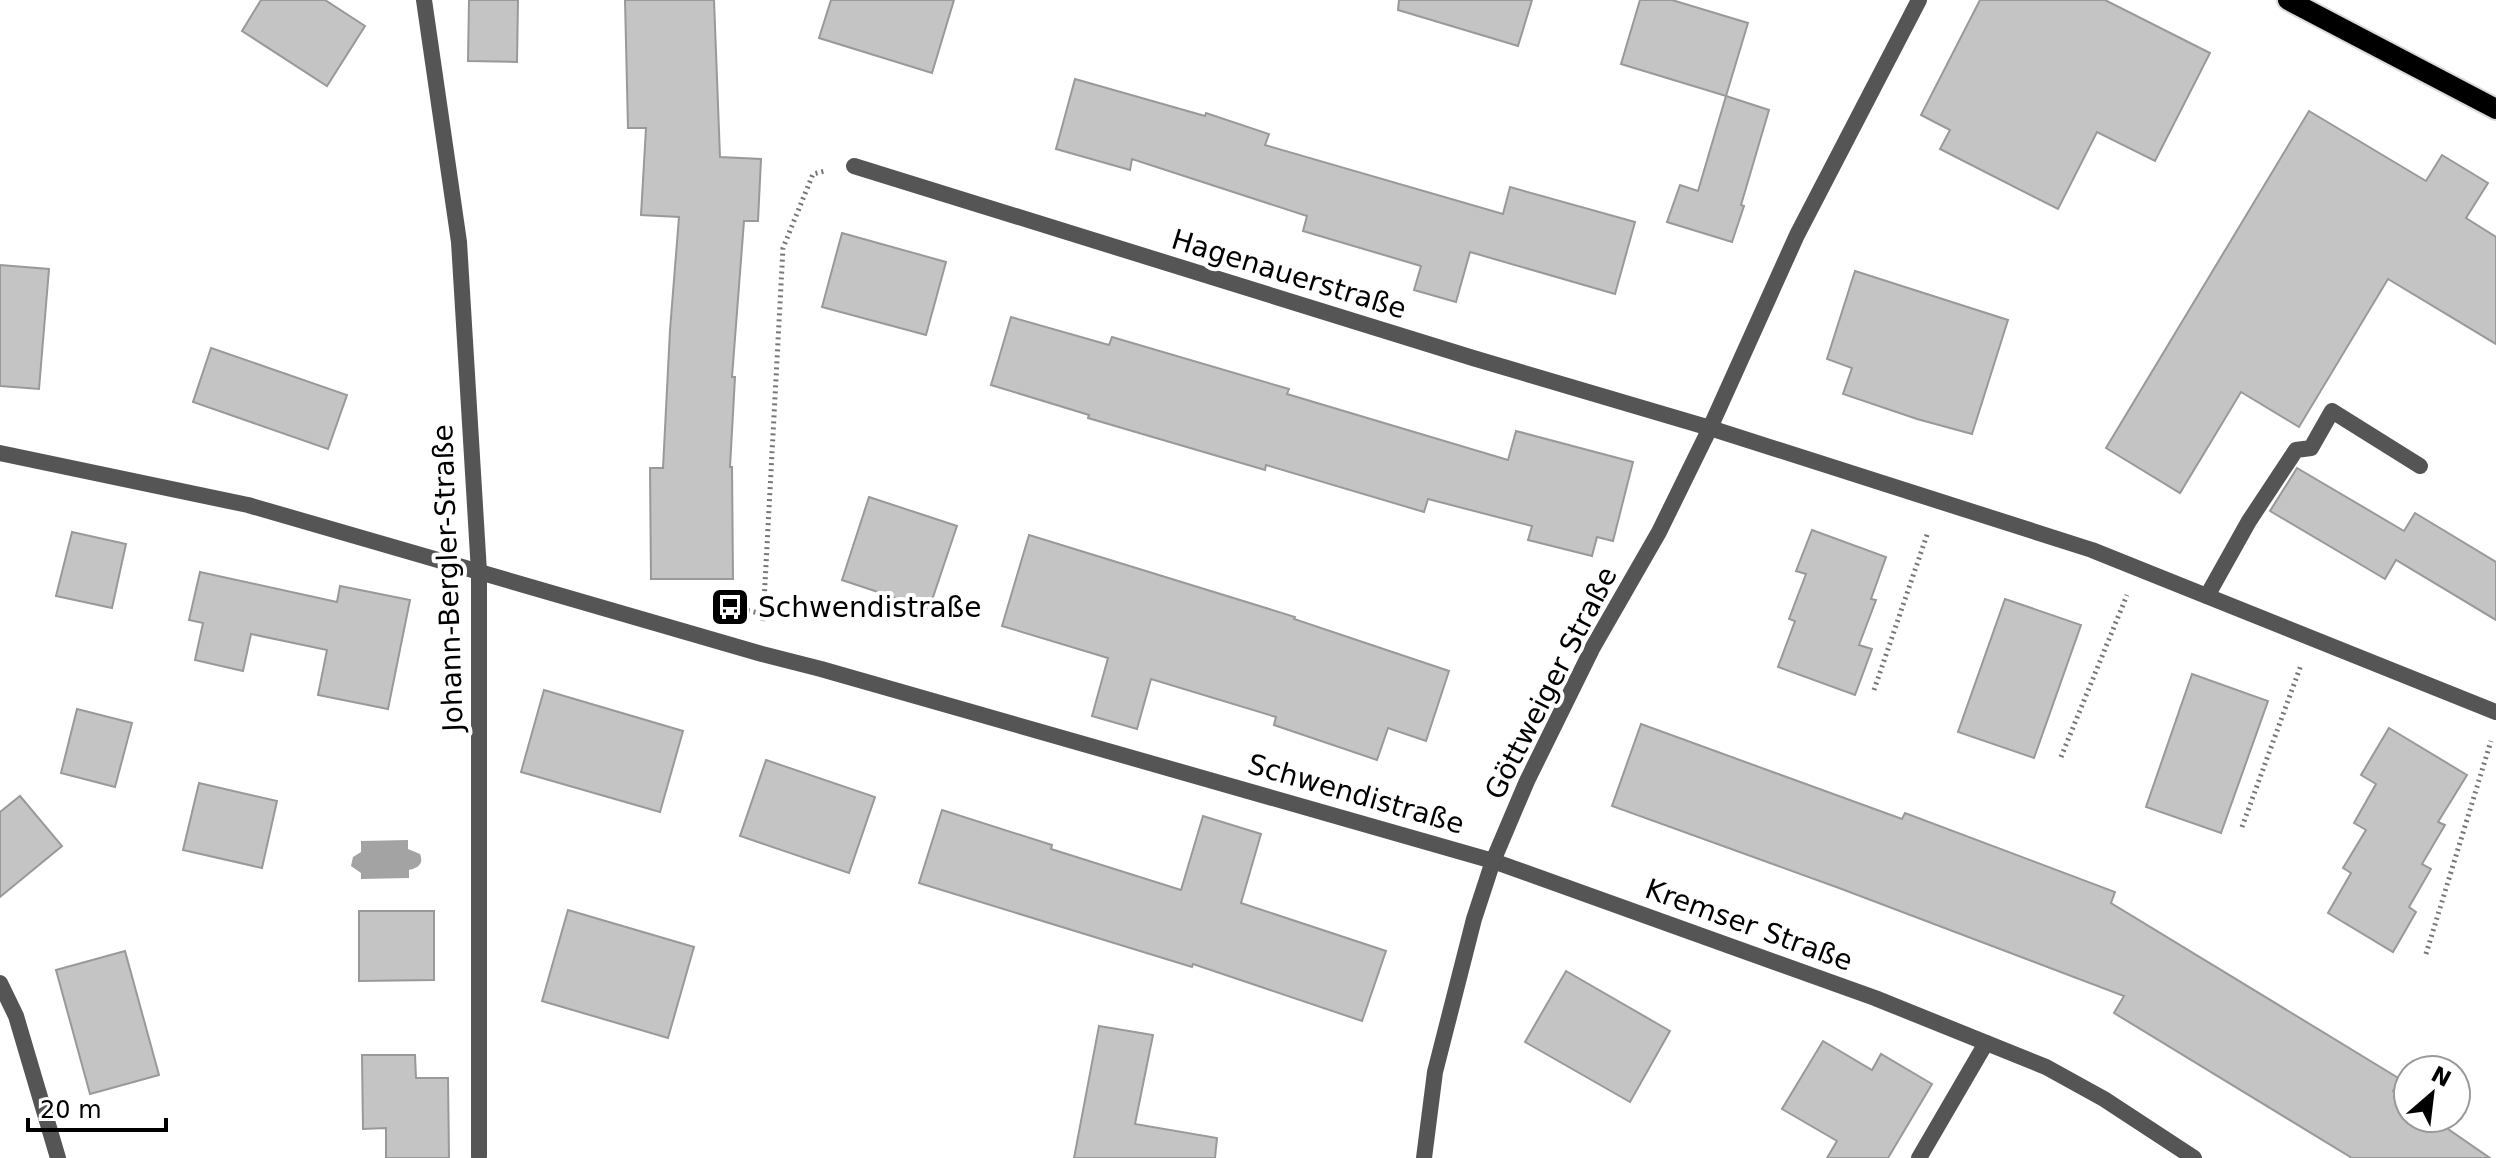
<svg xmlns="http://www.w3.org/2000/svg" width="2496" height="1158" viewBox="0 0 2496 1158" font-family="'DejaVu Sans',sans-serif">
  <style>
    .water { fill: #a3a3a3 }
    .building { fill: #c4c4c4; stroke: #999; stroke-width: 2 }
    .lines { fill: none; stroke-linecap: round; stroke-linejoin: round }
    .primary-casing { stroke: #dbdbdb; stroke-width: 24 }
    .path { stroke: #777; stroke-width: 5; stroke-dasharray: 2 4; stroke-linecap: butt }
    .service { stroke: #555; stroke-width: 16 }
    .minor { stroke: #555; stroke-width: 16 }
    .primary { stroke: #000; stroke-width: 20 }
    .labels { text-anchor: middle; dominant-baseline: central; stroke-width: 8; stroke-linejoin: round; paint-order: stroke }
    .street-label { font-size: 28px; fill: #000; stroke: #fff }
    .poi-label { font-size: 28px; fill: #000; stroke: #fff; text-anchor: start }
  </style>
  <rect width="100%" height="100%" fill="#fff"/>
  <!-- water -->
  <path class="water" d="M408,840V849L420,854C424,864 418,868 409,870V878L361,879V873L351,866L353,857L361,852V841Z"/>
  <!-- building -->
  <g class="building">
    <polygon points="261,0 325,0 365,26 327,86 242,31"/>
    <polygon points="469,0 518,0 517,62 468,61"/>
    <polygon points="625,0 714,0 720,157 761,159 758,221 744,221 732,377 735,377 730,467 732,467 733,579 651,579 650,468 663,468 670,330 679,217 641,215 646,128 628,128"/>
    <polygon points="831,0 954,0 932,73 819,38"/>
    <polygon points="1399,0 1532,0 1518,46 1398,10"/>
    <polygon points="1640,0 1672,0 1748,23 1726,96 1621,64"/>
    <polygon points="1980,0 2105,0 2210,53 2155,161 2097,132 2058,209 1940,149 1950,130 1921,115"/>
    <polygon points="1075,79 1205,116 1206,113 1269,134 1265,145 1503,214 1510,187 1635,222 1615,294 1470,252 1456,302 1414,290 1421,266 1303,231 1307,216 1132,159 1130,170 1056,149"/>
    <polygon points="1726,96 1769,110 1741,205 1744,206 1732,242 1667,222 1680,185 1698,191"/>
    <polygon points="2309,111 2426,181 2442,155 2488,183 2466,218 2496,237 2496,344 2388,279 2299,427 2241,392 2180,493 2106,448"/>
    <polygon points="842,233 946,262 926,335 822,307"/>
    <polygon points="0,265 49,269 39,389 0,386"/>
    <polygon points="1855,271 2008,320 1972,434 1917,419 1843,394 1852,368 1827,359"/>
    <polygon points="1011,317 1109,345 1112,337 1289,389 1287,394 1508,460 1516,431 1633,462 1613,541 1597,537 1592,556 1528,540 1532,526 1428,499 1424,512 1266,465 1265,470 1088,418 1089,415 991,385"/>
    <polygon points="211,348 347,395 328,449 193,402"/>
    <polygon points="2297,468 2404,531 2415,513 2496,562 2496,620 2396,560 2385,579 2270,511"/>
    <polygon points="869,497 957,526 929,609 842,580"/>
    <polygon points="1812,530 1886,557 1871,599 1876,600 1859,645 1872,649 1855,695 1778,667 1795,621 1789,619 1806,574 1796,571"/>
    <polygon points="72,532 126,544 112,608 56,596"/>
    <polygon points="1029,535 1295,617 1294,619 1449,671 1426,741 1388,728 1377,760 1274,725 1276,717 1151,679 1137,729 1092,716 1108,658 1002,626"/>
    <polygon points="200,572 337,602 340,586 410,600 388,709 318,695 327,650 251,634 243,671 195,660 203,623 189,620"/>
    <polygon points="2005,599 2081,625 2034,758 1958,732"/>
    <polygon points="2192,674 2268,701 2221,833 2146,807"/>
    <polygon points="544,690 683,731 660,812 521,772"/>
    <polygon points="77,709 132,723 115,787 61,773"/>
    <polygon points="1641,724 1902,819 1905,813 2115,892 2111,903 2400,1079 2393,1091 2408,1102 2408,1118 2432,1118 2490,1158 2352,1158 2114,1013 2124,996 1839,888 1612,806"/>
    <polygon points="2389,728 2467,775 2438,822 2445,825 2422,864 2431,869 2409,907 2416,912 2393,952 2328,913 2351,873 2343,868 2366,830 2354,823 2376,784 2361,775"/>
    <polygon points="766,760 875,797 849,873 740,836"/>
    <polygon points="199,783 277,801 262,868 183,850"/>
    <polygon points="20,796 62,846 0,897 0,812"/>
    <polygon points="942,810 1052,845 1051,849 1181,890 1203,816 1261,834 1241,903 1386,951 1362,1021 1193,964 1192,967 919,883"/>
    <polygon points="568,910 694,947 668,1038 542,1001"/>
    <polygon points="359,911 434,911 434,980 359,981"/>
    <polygon points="125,951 159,1075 90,1094 56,970"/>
    <polygon points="1566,971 1670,1031 1630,1102 1525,1042"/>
    <polygon points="1099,1026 1153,1035 1135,1124 1217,1138 1215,1158 1074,1158"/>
    <polygon points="1823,1041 1872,1070 1881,1054 1932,1084 1888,1158 1827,1158 1837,1141 1782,1109"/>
    <polygon points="362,1055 415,1055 416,1078 448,1078 449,1158 386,1158 386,1128 363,1129"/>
  </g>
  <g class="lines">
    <defs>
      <polyline id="primary" points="2288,0 2496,109"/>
    </defs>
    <!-- primary casing -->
    <use href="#primary" class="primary-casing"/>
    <!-- path -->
    <g class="path">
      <polyline points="730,607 764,614"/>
      <polyline points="763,621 783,248 813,174 825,171"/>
      <polyline points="1874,690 1928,532"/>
      <polyline points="2061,757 2127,595"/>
      <polyline points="2242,827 2301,665"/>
      <polyline points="2426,954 2491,741"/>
    </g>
    <!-- service -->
    <g class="service">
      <polyline points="2207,596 2249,521 2296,450 2311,448 2332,411 2420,466"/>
      <polyline points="1919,1158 1986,1043"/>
    </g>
    <!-- minor -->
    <g class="minor">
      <polyline points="424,0 459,242 479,572 479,1156"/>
      <polyline points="854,166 1473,358 1710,428 2092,550 2496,712"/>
      <polyline points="0,453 248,505 762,654 821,669 1493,861 1875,998 2046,1067 2104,1099 2194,1158"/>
      <polyline points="0,983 16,1016 58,1158"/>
      <polyline points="1424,1158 1435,1072 1474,919 1493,861 1527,781 1593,647 1659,532 1710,428 1797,235 1919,0"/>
    </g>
    <!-- primary -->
    <use href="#primary" class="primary"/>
  </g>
  <!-- icons -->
  <defs>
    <symbol id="bus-square" viewBox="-11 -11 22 22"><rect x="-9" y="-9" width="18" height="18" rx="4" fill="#000" stroke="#fff"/><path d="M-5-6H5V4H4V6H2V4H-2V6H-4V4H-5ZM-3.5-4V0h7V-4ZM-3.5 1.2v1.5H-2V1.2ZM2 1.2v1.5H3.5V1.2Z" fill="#fff"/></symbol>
  </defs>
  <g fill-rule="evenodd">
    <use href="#bus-square" x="708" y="585" width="44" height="44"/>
  </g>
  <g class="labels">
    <!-- street labels -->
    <g class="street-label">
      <text transform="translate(1289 274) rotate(17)">Hagenauerstraße</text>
      <text transform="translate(448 578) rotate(-92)">Johann-Bergler-Straße</text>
      <text transform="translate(1551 683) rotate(-63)">Göttweiger Straße</text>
      <text transform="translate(1356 794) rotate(16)">Schwendistraße</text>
      <text transform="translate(1749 925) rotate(20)">Kremser Straße</text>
    </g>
    <!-- poi labels -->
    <g class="poi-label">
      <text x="758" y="607">Schwendistraße</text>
    </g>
  </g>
  <!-- north arrow -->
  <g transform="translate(2432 1094) rotate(28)"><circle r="38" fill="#ffffff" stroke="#999999" stroke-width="2"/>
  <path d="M0-6L14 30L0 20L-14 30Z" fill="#000000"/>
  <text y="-12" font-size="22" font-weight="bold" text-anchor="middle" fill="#000000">N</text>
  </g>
  <!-- scale -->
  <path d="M28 1118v12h138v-12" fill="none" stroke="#000000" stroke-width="4"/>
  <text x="40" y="1118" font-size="24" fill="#000000" stroke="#ffffff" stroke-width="6" paint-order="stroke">20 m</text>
</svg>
